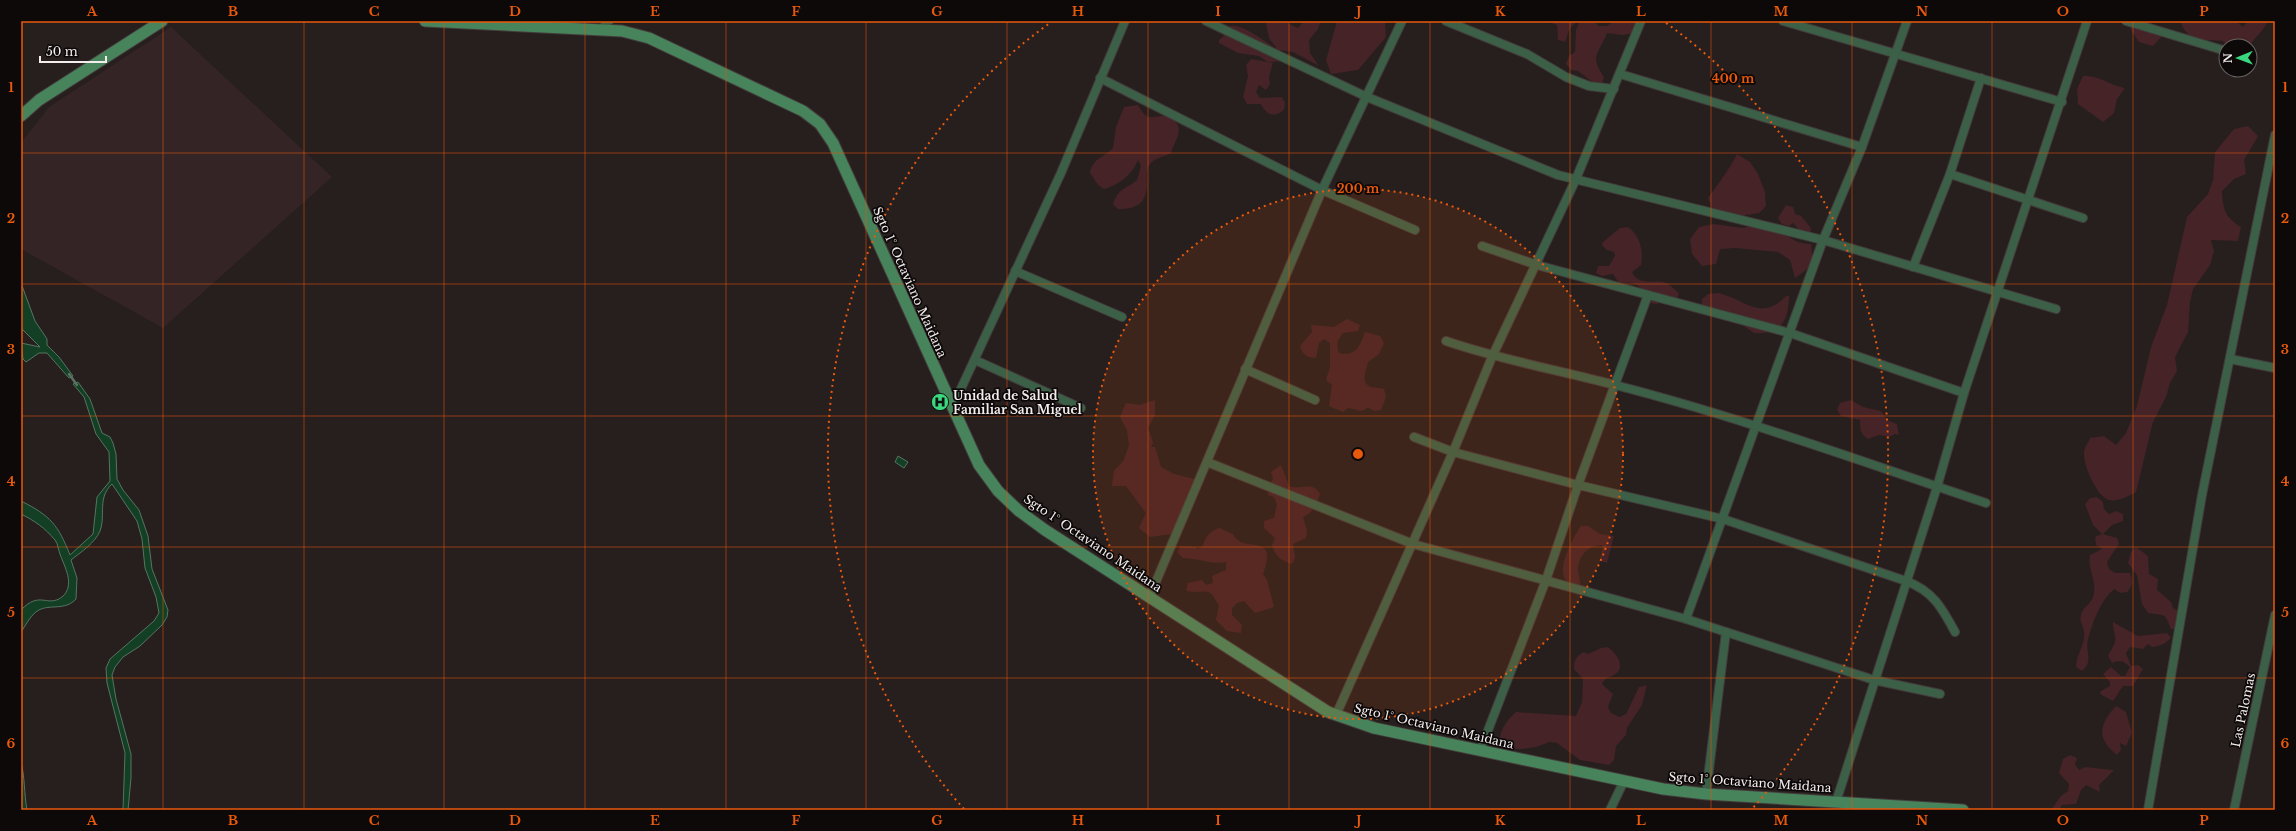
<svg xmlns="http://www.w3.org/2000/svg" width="2296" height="831" viewBox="0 0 2296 831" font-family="'Libre Baskerville',serif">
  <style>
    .built { fill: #352425 }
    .green { fill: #452326 }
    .water { fill: #134025; stroke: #567461 }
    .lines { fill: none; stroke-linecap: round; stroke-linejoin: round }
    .stream { stroke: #567461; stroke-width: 2.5 }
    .street-casing { stroke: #443b3b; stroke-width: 10 }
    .secondary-casing { stroke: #443b3b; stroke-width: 13 }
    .street { stroke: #3b5f47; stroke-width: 8 }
    .secondary { stroke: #47835b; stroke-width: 11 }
    .grid { fill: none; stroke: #e8590c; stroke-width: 1; stroke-opacity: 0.55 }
    .ring { fill: none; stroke: #e8590c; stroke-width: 2; stroke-dasharray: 2 4 }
    .labels { text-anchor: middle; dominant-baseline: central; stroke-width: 3.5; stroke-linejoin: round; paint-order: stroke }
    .street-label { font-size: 12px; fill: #f4eded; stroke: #0d0909 }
    .poi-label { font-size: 12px; font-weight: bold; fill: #f4eded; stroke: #0d0909; text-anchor: start }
    .centre { fill: #e8590c; stroke: #0d0909; stroke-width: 2 }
    .ring-label { font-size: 12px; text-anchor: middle; font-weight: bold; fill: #e8590c; stroke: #0d0909; stroke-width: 3.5; stroke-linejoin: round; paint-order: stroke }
    .neatline { fill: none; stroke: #e8590c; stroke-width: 1.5 }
    .grid-label { font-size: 13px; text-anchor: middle; font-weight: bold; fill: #e8590c }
  </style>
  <rect width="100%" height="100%" fill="#271e1e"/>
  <!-- built -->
  <polygon class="built" points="171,27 332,177 163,328 21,249 21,143 49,107"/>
  <!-- green -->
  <g class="green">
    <path d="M1268,21H1283L1298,28L1304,21H1321L1318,29L1309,40L1310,53L1319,66L1293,52L1279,50L1283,54L1287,55L1285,61L1268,62L1259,56L1238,53L1219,43V40L1230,30V26C1244,24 1265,42 1277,49L1269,38L1266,24Z"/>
    <polygon points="1337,21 1385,21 1386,37 1358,70 1331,74 1326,60"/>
    <polygon points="1547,21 1578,21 1570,28 1565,42 1558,40 1557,25"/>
    <path d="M1585,21H1594L1599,26H1607L1614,21H1642L1636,33L1622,35L1607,33C1599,54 1589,55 1604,77L1602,84H1595L1578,71L1571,70L1566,64L1569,56L1575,52L1576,30L1579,23Z"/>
    <polygon points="2130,21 2149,21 2162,36 2153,46 2139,42 2131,30"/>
    <path d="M2180,21H2236L2243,27L2248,21H2268C2264,31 2254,37 2250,46H2228L2223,41C2203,39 2189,44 2180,21Z"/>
    <path d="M1251,59L1273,63L1269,77L1270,84L1266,90L1259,85L1256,92L1260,98L1282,97L1285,103L1284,110C1274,118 1266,115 1261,104H1247L1243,97L1248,76L1246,65Z"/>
    <path d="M2083,76C2101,76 2107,84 2125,88L2117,99L2114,113L2103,122L2078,104L2077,89Z"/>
    <path d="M1138,105C1147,122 1151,117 1167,115C1187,127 1177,136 1171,153C1162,158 1154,157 1148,167C1146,172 1147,178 1147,182C1147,204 1137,209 1118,209L1113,204C1119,187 1125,190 1137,180L1141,166L1138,160C1133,174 1119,185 1104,189L1098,185L1090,173C1092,159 1104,157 1113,148L1116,127L1124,107Z"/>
    <path d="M2248,126L2258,136L2244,160L2246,174L2234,179L2222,191C2223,210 2225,217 2241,227L2238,241L2211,240L2214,251L2210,265L2193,289L2190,302L2188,332L2175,357L2177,371L2170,383L2166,397L2153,422L2136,492C2129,496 2118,502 2109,500C2097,497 2083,465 2084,453C2084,448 2088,443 2090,438L2104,436L2116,445L2126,433L2137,406L2151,347L2167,305L2187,217L2208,194L2213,180L2215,152L2234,129Z"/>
    <path d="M1737,154L1750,162L1758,174L1765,192L1766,206L1759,213L1740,216L1713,212L1708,198C1718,184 1729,170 1737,154Z"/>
    <polygon points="1786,205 1793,207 1795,214 1801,216 1811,228 1810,235 1803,234 1793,223 1789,226 1782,224 1778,218"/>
    <path d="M1714,224L1743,228L1757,224C1769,232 1772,230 1784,235C1797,240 1794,243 1811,244C1814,263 1811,268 1795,278L1790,260L1778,252L1735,248L1720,249L1716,264L1702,266L1692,254L1690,239L1699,227Z"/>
    <path d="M1628,227C1640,235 1644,252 1641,265L1632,272C1639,286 1652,280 1663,282C1669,283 1674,289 1679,293L1677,299L1656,304L1645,302L1640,297L1642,289C1633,281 1629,283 1619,283L1613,274L1602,276L1596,273L1598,266H1609L1615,256L1614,252L1607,250L1602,245L1603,242L1620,228Z"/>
    <path d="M1719,293C1746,300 1761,322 1786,296H1789C1789,321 1780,335 1754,333L1738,322L1702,306V299L1708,294Z"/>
    <path d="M1347,319L1360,325L1358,331L1343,333C1337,340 1336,345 1339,353C1356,357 1360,346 1365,332L1380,336L1384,343L1379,354L1368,362C1367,369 1359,384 1372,387C1376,388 1380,388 1384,389L1386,397L1381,410L1374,411L1368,407L1362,411L1348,408L1343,412L1329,406L1332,385L1326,380L1330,367V343L1324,339L1319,343L1316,358C1306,357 1303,355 1300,346L1312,332L1311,325L1334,327Z"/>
    <polygon points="1155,400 1155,415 1148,428 1153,442 1151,447 1155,447 1161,467 1174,474 1202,481 1192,508 1183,519 1179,533 1150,537 1139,528 1146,513 1126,486 1112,486 1114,471 1124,460 1129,445 1127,430 1120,417 1126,403 1140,405"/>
    <path d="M1851,400L1863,407L1881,411L1887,420L1897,424L1899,435L1895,434L1889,437L1879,435L1868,439C1860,434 1860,429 1860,420L1841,416L1837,410L1840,403Z"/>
    <path d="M1281,465L1289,486C1301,491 1312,480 1320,494C1316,505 1314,512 1303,517L1307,530L1306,538L1293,544L1295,558L1292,564C1281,561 1275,556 1272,545L1275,538L1264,528V521L1274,518L1277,504L1274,497L1268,495V487L1273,479L1271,472Z"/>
    <path d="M2097,497L2103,502L2104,509L2109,514L2116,511L2123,514V521L2112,525L2103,534L2117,538L2119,544L2107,562L2109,569L2115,573H2130C2133,581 2133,586 2127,592L2120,593L2114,589C2100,601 2093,622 2088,639C2085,652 2094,661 2082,671L2076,667C2076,655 2086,643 2084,632C2083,624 2078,621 2082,612C2085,606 2092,602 2093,597C2098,582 2087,569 2090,555L2102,549L2096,545L2095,537L2102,534L2093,525L2085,504L2090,498Z"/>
    <path d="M1581,526H1588L1600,534L1614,536L1607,563L1600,561L1603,547L1602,545C1587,545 1577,558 1578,572C1579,578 1581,581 1580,587C1547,584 1571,541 1581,526Z"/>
    <path d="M1219,528L1233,534C1243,556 1279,529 1263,574L1267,580L1274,607L1255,613L1244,601L1237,603L1232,608V615L1242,625L1241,633L1227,631L1216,620L1219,605C1216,602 1214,597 1212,594C1205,588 1195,595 1186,590L1188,583L1202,580L1206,585L1213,583L1212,576L1226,570V562C1211,565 1198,558 1183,558L1177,552L1181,546L1196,547L1197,549L1203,546C1205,536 1210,532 1219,528Z"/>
    <path d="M2136,547L2148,556L2149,574L2158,579L2157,590L2171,602L2173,608L2179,612L2177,626L2175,629H2171C2164,613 2168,616 2148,613L2142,604L2137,575L2128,563L2131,552Z"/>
    <path d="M2113,622L2138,636L2167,633L2171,638C2165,644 2161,646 2152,647L2148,644L2143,649L2130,647L2126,653L2131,666L2138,665L2143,669L2133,686H2123L2113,701L2100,694L2101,691L2110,686V682L2103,674L2111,667L2121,676H2125L2130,667C2124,661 2120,660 2112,663L2108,656C2110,651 2114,646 2115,642C2117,635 2112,630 2113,622Z"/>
    <path d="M1608,647C1622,658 1627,673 1606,678L1602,684L1613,694L1608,707L1611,713L1619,717L1626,714L1639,687L1647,685L1642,705L1627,728L1626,735L1616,746L1614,760L1609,765L1580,760L1557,743L1550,742L1536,747L1522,749H1514L1500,743C1499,730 1507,720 1516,712L1576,716L1582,702L1583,679L1574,669C1574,660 1576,656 1584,652L1588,654L1601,648Z"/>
    <path d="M2116,706L2126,712L2132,733L2126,746L2120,743L2121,750L2117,755C2097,739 2098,725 2116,706Z"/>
    <polygon points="2070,755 2077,758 2075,764 2079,770 2085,767 2114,770 2099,785 2100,792 2086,785 2081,790 2076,804 2062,805 2059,810 2051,810 2061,796 2068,791 2069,784 2059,773 2063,759"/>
  </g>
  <!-- water -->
  <g class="water">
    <polygon points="21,283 35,321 47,339 47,345 59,357 73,376 69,378 47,353 39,353 26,362 23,359 21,343 40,347 21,328"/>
    <path d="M78,382L90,399L102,433L110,437L113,443L116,454L117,479L123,490L139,510L148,536L152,569L168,610L167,617L162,625L140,646L123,657L115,667L112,675L116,699L131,754V778L128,810H123L125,753L107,683L106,668L110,659L154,621L159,613L156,597L145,568L142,539L137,521L112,484C97,498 106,515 100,531C95,543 81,552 71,560L77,578L76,599C65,611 50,604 39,610C31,614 26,625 21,632V610C40,590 47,608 62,597C76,585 64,566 60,554C58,549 58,544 55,540C45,528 35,521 21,514V501C51,516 58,525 70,555L93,534L97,497L110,481L109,452L96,434L84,397L73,384Z"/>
    <polygon points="898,456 908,462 904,468 895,462"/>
    <path d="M21,762C25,778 24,793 27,810H21Z"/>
  </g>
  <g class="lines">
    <!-- stream -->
    <polyline class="stream" points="69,374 77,385"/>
    <defs>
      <g id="street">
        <polyline points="1206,21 1367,97 1558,175 1823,240 2056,309"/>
        <polyline points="1446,21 1527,54 1566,77 1589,86 1614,89"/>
        <polyline points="1783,21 2062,102"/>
        <polyline points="2126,21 2226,51"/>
        <polyline points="602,28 609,21"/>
        <polyline points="1620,74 1862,147"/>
        <polyline points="1100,78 1322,190 1415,230"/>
        <polyline points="1950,174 2083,218"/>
        <polyline points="1482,246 1537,265 1790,333 1964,393"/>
        <polyline points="1913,267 1950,174 1981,78"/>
        <polyline points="1015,271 1122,317"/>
        <path d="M1446,341C1501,360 1558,370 1615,385C1740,417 1863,462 1986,503"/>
        <polyline points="2230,359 2275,368"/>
        <polyline points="975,360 1081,408"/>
        <polyline points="1245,369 1315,400"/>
        <polyline points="952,408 1061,173 1125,21"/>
        <path d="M1414,437L1453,452L1578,485L1723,519L1906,581C1933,591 1942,608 1955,632"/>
        <polyline points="1207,462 1413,544 1686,619 1874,680 1940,694"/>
        <polyline points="1149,598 1322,190 1402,21"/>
        <polyline points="1686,619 1823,240 1862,147 1907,21"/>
        <polyline points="1336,715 1453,452 1492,357 1576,179 1641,21"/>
        <polyline points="1480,751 1546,580 1578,485 1648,295"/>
        <polyline points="1706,794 1726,632"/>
        <polyline points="1836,802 1937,487 1964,393 2087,21"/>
        <polyline points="1610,810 1624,781"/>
        <polyline points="2148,810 2202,495 2275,135"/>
        <polyline points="2234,810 2275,615"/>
      </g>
      <g id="secondary">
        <polyline points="425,21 622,31 649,38 803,111 820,124 833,143 979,465 998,491 1019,511 1045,530 1328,712 1374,728 1663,789 1706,794 1963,810"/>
        <polyline points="21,116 39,100 162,21"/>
      </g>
    </defs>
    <!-- street casing -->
    <use href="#street" class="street-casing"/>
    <!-- secondary casing -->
    <use href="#secondary" class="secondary-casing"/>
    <!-- street -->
    <use href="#street" class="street"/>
    <!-- secondary -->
    <use href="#secondary" class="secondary"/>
  </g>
  <!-- grid -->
  <path class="grid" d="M163,21V810M304,21V810M444,21V810M585,21V810M726,21V810M866,21V810M1007,21V810M1148,21V810M1289,21V810M1430,21V810M1570,21V810M1711,21V810M1852,21V810M1992,21V810M2133,21V810M21,153H2275M21,284H2275M21,416H2275M21,547H2275M21,678H2275"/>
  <!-- distance rings -->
  <circle cx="1358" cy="454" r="265" fill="#e8590c" fill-opacity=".12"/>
  <g class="ring">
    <circle cx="1358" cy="454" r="265"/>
    <path d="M964 809A530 530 0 0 1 1050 23M1666 23A530 530 0 0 1 1752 809"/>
  </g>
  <!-- icons -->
  <defs>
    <symbol id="hospital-disc" viewBox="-11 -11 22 22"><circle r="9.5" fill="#3ad77f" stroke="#0d0909"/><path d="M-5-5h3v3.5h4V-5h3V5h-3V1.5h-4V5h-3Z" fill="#111"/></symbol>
  </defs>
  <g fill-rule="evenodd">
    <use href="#hospital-disc" x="930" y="392" width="20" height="20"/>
  </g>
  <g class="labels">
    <!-- street labels -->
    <g class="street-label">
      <text transform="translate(910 282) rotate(66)">Sgto 1° Octaviano Maidana</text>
      <text transform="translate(1093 543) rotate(34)">Sgto 1° Octaviano Maidana</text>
      <text transform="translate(2243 710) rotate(-78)">Las Palomas</text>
      <text transform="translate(1434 726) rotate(13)">Sgto 1° Octaviano Maidana</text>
      <text transform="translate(1750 782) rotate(4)">Sgto 1° Octaviano Maidana</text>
    </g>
    <!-- poi labels -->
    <g class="poi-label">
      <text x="953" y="395">Unidad de Salud<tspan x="953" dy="14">Familiar San Miguel</tspan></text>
    </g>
  </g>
  <circle cx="1358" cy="454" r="6" class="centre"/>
  <g class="ring-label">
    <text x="1733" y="83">400 m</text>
    <text x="1358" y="193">200 m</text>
  </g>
  <!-- border -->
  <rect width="2296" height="831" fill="none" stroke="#0d0909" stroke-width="44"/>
  <!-- north arrow -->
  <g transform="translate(2238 58) rotate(269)"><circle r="19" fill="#0d0909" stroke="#696464"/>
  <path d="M0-3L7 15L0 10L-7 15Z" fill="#3ad77f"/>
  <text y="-6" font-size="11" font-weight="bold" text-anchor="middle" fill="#f4eded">N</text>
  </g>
  <!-- scale -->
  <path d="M40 56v6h66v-6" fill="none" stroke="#f4eded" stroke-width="2"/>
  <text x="46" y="56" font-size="12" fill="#f4eded" stroke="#0d0909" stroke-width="3" paint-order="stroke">50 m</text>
  <rect x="22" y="22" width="2252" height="787" class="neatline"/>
  <g class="grid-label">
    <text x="92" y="16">A</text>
    <text x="233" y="16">B</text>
    <text x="374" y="16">C</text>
    <text x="515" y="16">D</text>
    <text x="655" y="16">E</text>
    <text x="796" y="16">F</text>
    <text x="937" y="16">G</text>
    <text x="1078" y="16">H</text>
    <text x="1218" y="16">I</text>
    <text x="1359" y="16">J</text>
    <text x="1500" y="16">K</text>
    <text x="1641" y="16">L</text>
    <text x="1781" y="16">M</text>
    <text x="1922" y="16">N</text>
    <text x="2063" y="16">O</text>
    <text x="2204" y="16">P</text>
    <text x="11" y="92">1</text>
    <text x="2285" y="92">1</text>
    <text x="11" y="223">2</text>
    <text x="2285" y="223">2</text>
    <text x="11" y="354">3</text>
    <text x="2285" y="354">3</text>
    <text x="11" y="486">4</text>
    <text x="2285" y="486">4</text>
    <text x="11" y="617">5</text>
    <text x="2285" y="617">5</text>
    <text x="11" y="748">6</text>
    <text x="2285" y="748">6</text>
    <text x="92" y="825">A</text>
    <text x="233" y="825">B</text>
    <text x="374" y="825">C</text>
    <text x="515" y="825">D</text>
    <text x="655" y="825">E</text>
    <text x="796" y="825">F</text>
    <text x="937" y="825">G</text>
    <text x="1078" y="825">H</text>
    <text x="1218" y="825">I</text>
    <text x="1359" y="825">J</text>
    <text x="1500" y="825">K</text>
    <text x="1641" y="825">L</text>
    <text x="1781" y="825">M</text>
    <text x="1922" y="825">N</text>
    <text x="2063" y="825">O</text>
    <text x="2204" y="825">P</text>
  </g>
</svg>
